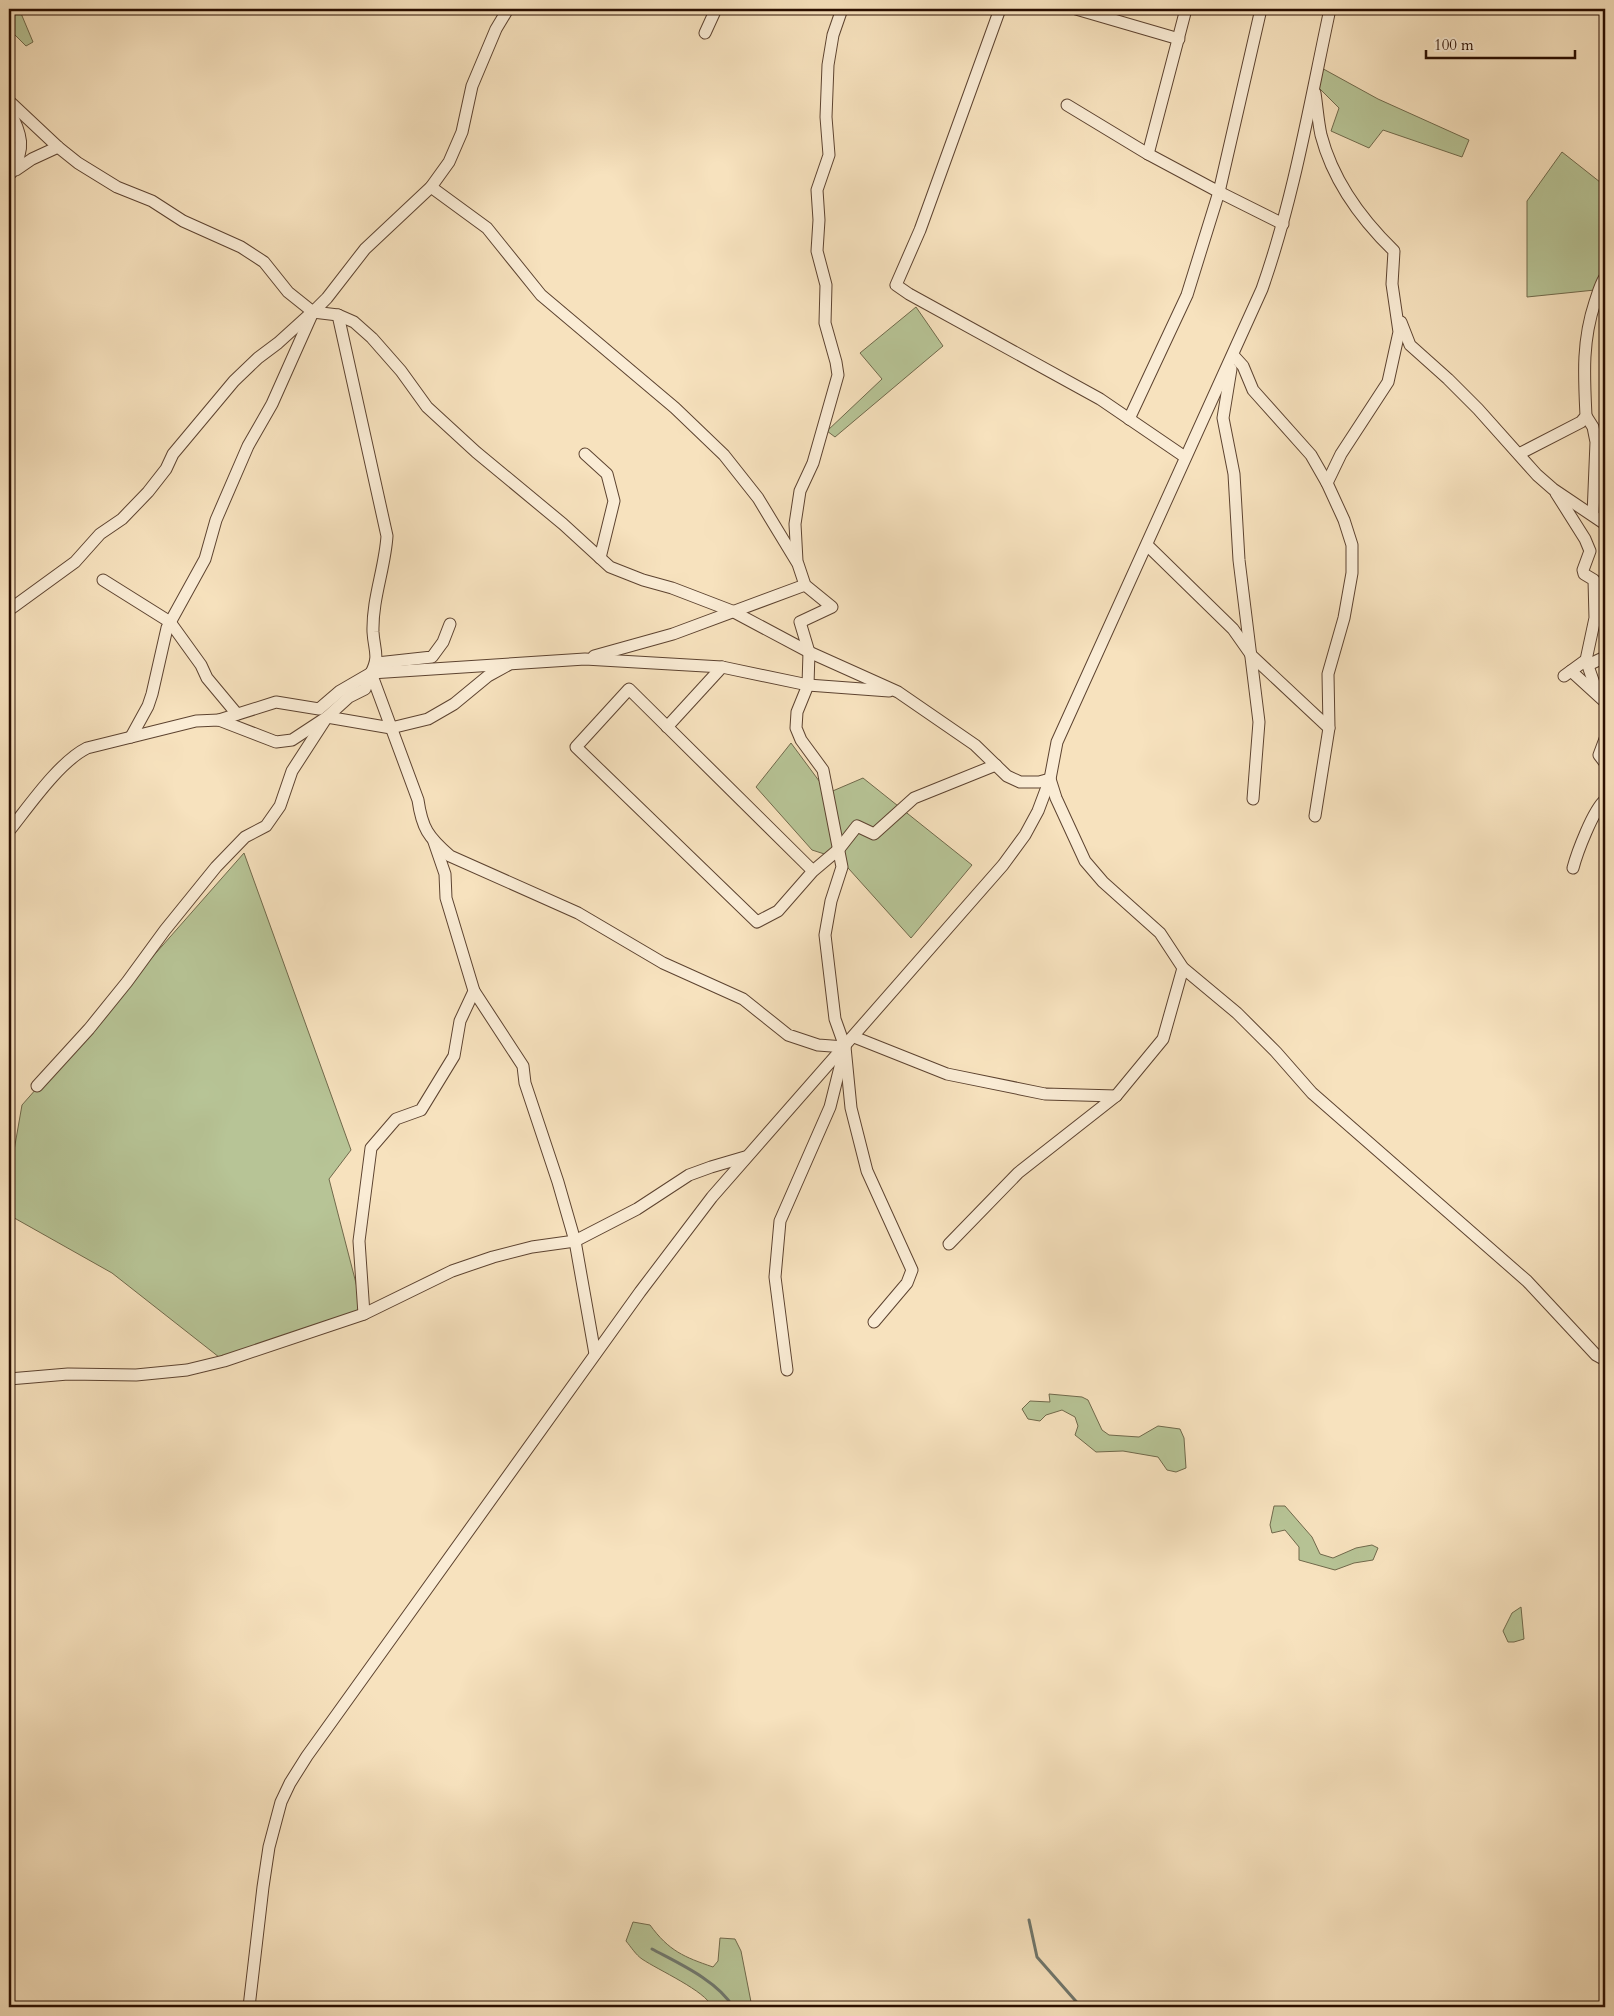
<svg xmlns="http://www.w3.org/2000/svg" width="1614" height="2016" viewBox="0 0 1614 2016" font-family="Cardo,serif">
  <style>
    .green { fill: #b7c496; stroke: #70694b }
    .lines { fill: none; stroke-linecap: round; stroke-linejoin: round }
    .stream { stroke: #6f776d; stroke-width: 3 }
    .minor-casing { stroke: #5d4330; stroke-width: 13 }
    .minor { stroke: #faecd5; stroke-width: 11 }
  </style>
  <rect width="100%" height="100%" fill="#f7e2be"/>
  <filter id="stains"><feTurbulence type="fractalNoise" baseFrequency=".004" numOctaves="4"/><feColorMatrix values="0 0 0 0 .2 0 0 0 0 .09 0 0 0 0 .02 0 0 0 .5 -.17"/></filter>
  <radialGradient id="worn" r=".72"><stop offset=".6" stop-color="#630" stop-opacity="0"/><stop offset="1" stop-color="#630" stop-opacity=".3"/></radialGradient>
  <!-- green -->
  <g class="green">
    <polygon points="20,11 33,42 26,46 9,29 10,18"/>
    <polygon points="1318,66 1378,99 1469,140 1462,157 1383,130 1369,148 1331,131 1339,108 1314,83"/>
    <polygon points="1562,152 1605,186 1605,272 1595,290 1527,297 1527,201"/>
    <polygon points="916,307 943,346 835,437 827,431 882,379 860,353"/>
    <polygon points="791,743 828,793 863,778 972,865 911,938 840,859 812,850 756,787"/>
    <polygon points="244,853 351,1150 329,1179 364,1314 224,1361 112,1273 9,1215 9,1179 22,1105"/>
    <polygon points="1049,1394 1082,1397 1088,1400 1102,1430 1109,1435 1139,1437 1158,1426 1180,1429 1184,1438 1186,1468 1176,1472 1167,1470 1158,1457 1123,1451 1096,1452 1075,1435 1078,1426 1075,1417 1062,1410 1046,1415 1040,1421 1028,1419 1022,1409 1030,1401 1050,1402"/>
    <polygon points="1274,1506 1285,1506 1312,1537 1320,1554 1333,1558 1356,1548 1372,1545 1378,1548 1373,1560 1354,1563 1335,1570 1299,1560 1299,1547 1285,1530 1272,1533 1270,1525"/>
    <polygon points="1521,1607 1524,1639 1514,1642 1508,1642 1503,1631 1512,1613"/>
    <path d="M633,1922L650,1925C669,1951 684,1957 713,1967L718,1961L720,1938L735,1939L741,1951L752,2007H712C706,1991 658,1970 642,1959C636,1955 631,1947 626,1941Z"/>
  </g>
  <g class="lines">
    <!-- stream -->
    <g class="stream">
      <polyline points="1029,1920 1037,1957 1081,2007"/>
      <path d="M652,1949C678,1963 718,1981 733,2007"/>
    </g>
    <defs>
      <g id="minor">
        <polyline points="1000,9 920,230 896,285 909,294 1100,399 1185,457"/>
        <polyline points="1076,9 1179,39"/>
        <polyline points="705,33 716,9"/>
        <path d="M1315,93C1317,106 1318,121 1321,135C1333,181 1361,219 1394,251L1392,284L1399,332L1388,382L1341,454L1327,483"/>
        <polyline points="9,101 58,147 78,163 117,187 152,201 183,221 241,247 264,262 288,292 313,312 338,315 354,322 372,338 401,371 427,407 476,452 563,524 610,567 643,580 672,588 732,611 809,652 898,692 975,745 1007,776 1020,782 1039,782 1050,779 1056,798 1085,861 1103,882 1160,933 1183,968 1237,1013 1276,1052 1312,1093 1527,1281 1596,1355 1605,1360"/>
        <polyline points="1067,105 1148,154 1219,192 1261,9"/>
        <path d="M9,109C21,135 27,147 11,173"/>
        <polyline points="1148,154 1186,9"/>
        <polyline points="16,170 32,159 58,147"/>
        <polyline points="431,187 487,228 541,295 675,408 724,455 758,498 798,564 805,585 832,607 800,622 809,652 808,685 797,712 796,728 801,740 823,770 842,867 831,901 825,935 835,1019 845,1047 851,1108 867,1171 912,1270 907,1283 874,1322"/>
        <path d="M338,315L387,536C385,568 372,599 373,632C374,650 380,656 371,673L418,800C422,828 428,837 450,856L578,913L663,963L743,999L788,1035L818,1045L845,1047"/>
        <polyline points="1401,322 1410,345 1448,379 1478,409 1537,475 1553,489 1605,524"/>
        <polyline points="1233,355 1243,366 1253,390 1311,455 1327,483 1344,520 1352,545 1352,573 1344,618 1328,674 1329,728 1315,816"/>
        <polyline points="1231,369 1223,418 1234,474 1239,560 1259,722 1253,799"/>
        <polyline points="1586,416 1593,427 1596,442 1593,515"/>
        <polyline points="1129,419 1187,295 1219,192 1283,224"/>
        <polyline points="585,454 607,474 614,501 600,558"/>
        <path d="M1519,454L1581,422L1586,416C1584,375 1582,341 1595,302C1598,293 1600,285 1605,277"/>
        <polyline points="1556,493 1585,539 1590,551 1583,570 1584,574 1594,580 1595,618 1586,660 1564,676"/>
        <polyline points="1147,545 1233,629 1252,656 1329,728"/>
        <polyline points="797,561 795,524 800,491 813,463 838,375 836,362 825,323 826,285 817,251 819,220 817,190 829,155 826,117 828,65 833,35 842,9"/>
        <polyline points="103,580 170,622 201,665 207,678 237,714"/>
        <polyline points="9,610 75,562 100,534 122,519 148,492 166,469 173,454 234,381 258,358 278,343 310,314"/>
        <polyline points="594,656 673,634 805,585"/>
        <polyline points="1586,660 1597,692"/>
        <polyline points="377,663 432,657 443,642 450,624"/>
        <polyline points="1588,665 1605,657"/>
        <polyline points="1571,671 1605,702"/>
        <polyline points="219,720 276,702 319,709 340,691 371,673 585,659 722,667 808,685 889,691"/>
        <polyline points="667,727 722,667"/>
        <polyline points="131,737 148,706 152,694 167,628 205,559 216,520 248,446 272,404 313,312 327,298 365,249 431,187 449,162 462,132 472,86 496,29 508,9"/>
        <polyline points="1605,739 1599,755 1605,763"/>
        <path d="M9,831C29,806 59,762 87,748L196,721L219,720L276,742L292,740L327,717L391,728L428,719L454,704L488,676L508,665"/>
        <polyline points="434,842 445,874 446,898 474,991 523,1066 525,1083 558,1182 575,1241 595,1354"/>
        <path d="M1573,868C1577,853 1593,810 1605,800"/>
        <polyline points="813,871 629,689 576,747 757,922 778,911 813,871 839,849 857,826 874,834 914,798 996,765"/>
        <polyline points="854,1037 947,1074 1045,1094 1116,1096"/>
        <polyline points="37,1086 89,1029 127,982 165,930 216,867 245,837 266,826 280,806 292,771 327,717 349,697 365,689 371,673"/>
        <polyline points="949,1244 1018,1173 1116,1096 1163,1039 1183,968"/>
        <polyline points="364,1314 359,1241 371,1148 396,1119 421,1110 454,1056 460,1021 474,991"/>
        <polyline points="787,1370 775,1277 780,1221 830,1107 843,1055"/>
        <polyline points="9,1379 68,1374 136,1375 187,1370 224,1361 364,1314 452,1271 493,1257 532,1247 575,1241 637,1209 689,1175 711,1167 745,1157"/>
        <path d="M249,2007L263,1887L269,1847L281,1802L290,1783L307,1756L640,1292L712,1197L1003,865L1025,835L1038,811L1050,779L1057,742L1262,289C1294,198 1310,102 1330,9"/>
      </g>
    </defs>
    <!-- minor casing -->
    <use href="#minor" class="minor-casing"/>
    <!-- minor -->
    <use href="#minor" class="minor"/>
  </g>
  <!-- margin -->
  <rect width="1614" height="2016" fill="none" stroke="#f7e2be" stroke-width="30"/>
  <rect x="10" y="10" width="1594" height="1996" fill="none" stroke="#2a0e00" stroke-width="2.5"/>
  <rect x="15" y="15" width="1584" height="1986" fill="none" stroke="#2a0e00"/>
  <!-- scale -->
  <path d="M1426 50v8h149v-8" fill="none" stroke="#2a0e00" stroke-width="2.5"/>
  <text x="1434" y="50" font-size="15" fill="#2a0e00" stroke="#faecd5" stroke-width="4" paint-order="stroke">100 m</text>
  <rect width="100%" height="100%" filter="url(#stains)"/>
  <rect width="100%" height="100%" fill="url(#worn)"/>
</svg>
